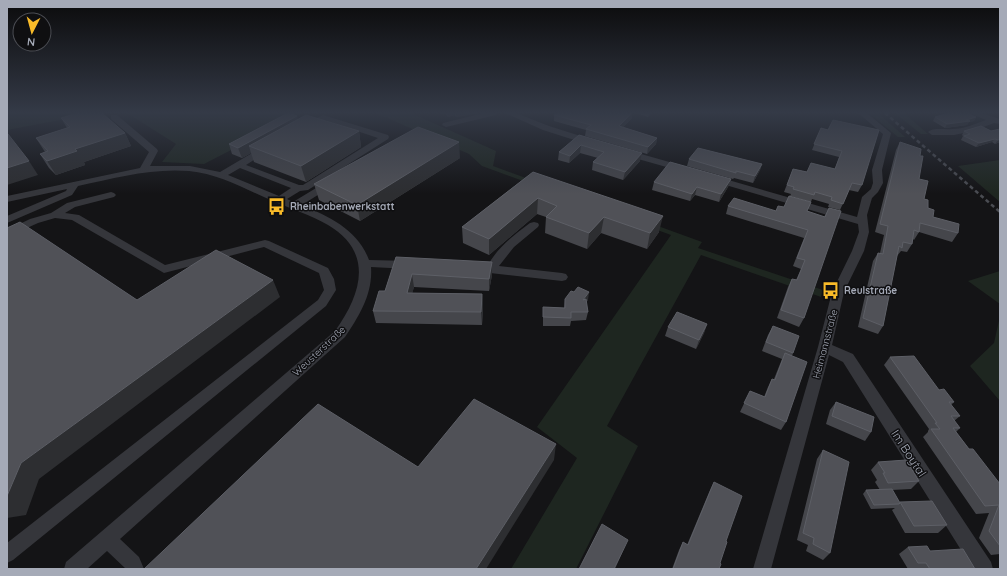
<svg xmlns="http://www.w3.org/2000/svg" width="1007" height="576" viewBox="0 0 1007 576" font-family="Quicksand,sans-serif">
  <style>
    .green { fill: #1e2620 }
    .lines { fill: none; stroke-linecap: round; stroke-linejoin: round }
    .minor { fill: #35363b; fill-rule: evenodd }
    .rail { stroke: #4a4c52; stroke-width: 2.5; stroke-dasharray: 4 3; stroke-linecap: butt }
    .wall { fill: #45464b }
    .shaded-wall { fill: #2d2e31 }
    .building { fill: #505157; stroke: #5d5f66 }
    .labels { text-anchor: middle; dominant-baseline: central; stroke-width: 3; stroke-linejoin: round; paint-order: stroke }
    .poi-label { font-size: 10px; font-weight: bold; fill: #a5aab7; stroke: #0f0f11; text-anchor: start }
    .street-label { font-size: 10px; fill: #a5aab7; stroke: #0f0f11 }
    .near-street-label { font-size: 12px; fill: #a5aab7; stroke: #0f0f11 }
  </style>
  <rect width="100%" height="100%" fill="#141416"/>
  <!-- green -->
  <g class="green">
    <polygon points="7,113 98,113 7,130"/>
    <polygon points="127,113 303,113 204,164 162,162 176,144"/>
    <polygon points="376,113 411,113 496,151 493,166 702,242 698,248 823,290 821,297 701,255 607,426 638,446 576,569 511,569 577,458 537,427 671,235 482,166 469,154"/>
    <polygon points="869,113 878,113 905,137 898,137"/>
    <polygon points="895,113 904,113 928,134 921,134"/>
    <polygon points="1000,160 1000,202 958,166"/>
    <polygon points="1000,271 1000,304 968,281"/>
    <polygon points="1000,316 1000,401 970,366 994,343"/>
  </g>
  <g class="lines">
    <!-- minor -->
    <g class="minor">
      <polygon points="484,113 497,113 496,115 446,127 442,125 443,123"/>
      <polygon points="505,113 516,113 549,126 593,140 594,142 590,145 543,130"/>
      <polygon points="858,113 867,113 891,133 882,170 883,183 878,192 872,198 867,215 869,232 864,251 844,292 832,345 853,354 991,562 993,569 973,569 843,362 829,355 771,569 753,569 818,347 832,292 852,251 859,232 858,224 712,181 710,179 715,176 718,177 857,217 862,197 871,189 873,183 872,170 883,134"/>
      <path d="M969,113H981L1000,119V124L994,123L973,131L954,135H932L928,132C933,127 945,130 952,129C964,129 975,124 986,120Z"/>
      <path d="M111,115H117L157,149L158,151L150,166H190L220,172L266,145L269,146L270,148L269,150L246,165L299,185H303L378,138L324,120L305,129L301,127L302,125L323,115L388,135L389,137L388,139L308,190L300,191L287,199L293,202L326,182H332L334,184L332,186L302,205C330,217 358,230 369,260L410,261L414,262L416,265L414,268L410,269L371,267C373,294 359,316 345,337L120,539L139,557L144,569H126L107,551L87,569H64L66,562L335,331C362,294 374,252 328,225C311,215 292,209 275,202C247,190 220,174 189,171C151,168 115,178 78,186L72,195L7,223V216L66,191L67,189L7,202V196L140,168L149,152L111,119ZM240,168L291,188L279,196L228,175Z"/>
      <polygon points="627,150 687,167 689,169 684,172 624,155 623,153"/>
      <polygon points="111,192 114,193 116,195 114,197 75,207 65,213 79,215 165,265 265,240 269,241 328,268 334,279 336,290 326,306 13,560 7,563 7,543 318,300 324,290 319,273 264,247 164,273 72,220 55,218 38,223 7,237 7,230 30,219 51,213 67,203"/>
      <path d="M534,222L538,223L539,225L538,227L514,247L499,266L562,273L566,274L568,277L566,280L562,281L472,271L470,268L472,265H488C498,247 514,235 530,223Z"/>
    </g>
    <!-- rail -->
    <polyline class="rail" points="885,113 1000,212"/>
  </g>
  <!-- wall -->
  <g class="wall">
    <polygon points="441,113 478,113 456,117 455,115 448,117 445,113 441,114"/>
    <polygon points="557,113 632,113 632,118 623,127 657,138 656,144 647,154 585,136 586,130 554,121 554,115"/>
    <polygon points="636,113 652,113 648,117"/>
    <polygon points="935,117 976,117 974,121 969,122 967,125 945,128 933,121"/>
    <polygon points="61,118 125,133 131,146 84,162 85,165 56,175 49,168 40,154 45,152 36,138 67,128"/>
    <polygon points="298,119 359,131 361,147 306,182 254,162 251,153 242,158 232,154 229,144"/>
    <polygon points="833,120 862,185 858,192 849,190 840,210 828,207 829,204 812,199 811,202 790,196 791,194 784,192 793,169 807,172 835,169 839,157 812,150 821,128 828,130"/>
    <polygon points="964,131 991,131 1000,142 995,144 992,142 976,147 961,140 963,136 962,135"/>
    <polygon points="579,135 640,161 623,180 592,170 593,162 598,158 580,153 569,163 558,160 559,152"/>
    <polygon points="900,142 920,156 919,179 924,199 928,208 933,217 958,233 952,242 919,232 914,240 913,239 912,244 907,252 901,251 897,256 883,326 878,334 858,327 873,261 878,253 880,253 884,235 875,232 896,150"/>
    <polygon points="460,158 360,221 319,200 314,184"/>
    <polygon points="689,159 762,164 760,170 753,183 734,178 733,179 687,166"/>
    <polygon points="533,172 659,232 647,249 601,233 587,249 545,233 546,217 537,214 489,255 463,243 462,227"/>
    <polygon points="731,179 728,187 719,202 695,195 690,201 652,190 654,182"/>
    <polygon points="728,206 776,211 784,207 807,211 824,217 829,208 804,318 799,327 777,318 788,287 792,279 796,280 801,269 793,266 804,238 726,214"/>
    <polygon points="396,257 492,275 489,291 414,287 412,293 482,294 483,307 482,325 376,323 373,311 385,291"/>
    <polygon points="565,299 588,300 586,302 588,312 586,320 571,321 570,326 543,326 543,307 564,308"/>
    <polygon points="707,324 704,333 696,349 665,336 668,327"/>
    <polygon points="773,326 793,353 792,356 786,422 781,430 740,412 750,391 764,397 768,387 772,379 774,379 782,359 762,351 768,335"/>
    <polygon points="890,357 939,390 954,402 951,405 960,416 954,421 960,428 956,432 969,449 1000,484 1000,554 991,555 979,538 989,513 976,514 923,437 928,432 928,431 929,429 884,365"/>
    <polygon points="836,402 871,432 865,441 826,424 830,410"/>
    <polygon points="823,450 830,553 823,560 806,551 808,545 797,540 817,459"/>
    <polygon points="878,462 919,481 911,489 892,490 900,503 900,502 947,525 938,533 905,533 892,510 895,508 871,509 863,494 866,490 880,490 875,482 877,480 871,470"/>
    <polygon points="714,482 726,541 720,563 719,569 672,569 679,550 683,542 687,545 710,490"/>
    <polygon points="908,547 930,551 975,569 908,569 899,554"/>
  </g>
  <!-- shaded-wall -->
  <g class="shaded-wall">
    <polygon points="447,113 455,113 455,115 448,117"/>
    <polygon points="456,113 478,113 456,117"/>
    <polygon points="632,113 632,118 618,132 619,126"/>
    <polygon points="649,113 652,113 648,117"/>
    <polygon points="297,116 300,126 249,146 251,153 242,158 238,148"/>
    <polygon points="976,117 974,121 969,122 967,125 945,128 947,124"/>
    <polygon points="359,131 361,147 306,182 301,166"/>
    <polygon points="125,133 131,146 84,162 85,165 56,175 47,161 75,149"/>
    <polygon points="657,138 656,144 647,154 648,147"/>
    <polygon points="995,139 992,142 976,147 979,143"/>
    <polygon points="1000,139 1000,142 995,144 998,140"/>
    <polygon points="459,142 460,158 360,221 357,205"/>
    <polygon points="581,145 580,153 569,163 570,156"/>
    <polygon points="642,153 640,161 623,180 625,172"/>
    <polygon points="29,161 38,175 7,185 7,168"/>
    <polygon points="762,164 760,170 753,183 755,176"/>
    <polygon points="731,179 728,187 719,202 721,194"/>
    <polygon points="697,187 695,195 690,201 692,194"/>
    <polygon points="538,198 537,214 489,255 489,239"/>
    <polygon points="663,216 659,232 647,249 650,233"/>
    <polygon points="604,217 601,233 587,249 589,233"/>
    <polygon points="492,262 492,275 489,291 489,279"/>
    <polygon points="412,274 414,287 409,306 407,293"/>
    <polygon points="273,280 280,297 39,479 26,515 7,518 7,496 21,463"/>
    <polygon points="589,292 588,300 582,308 583,300"/>
    <polygon points="482,294 483,307 482,325 481,312"/>
    <polygon points="707,324 704,333 696,349 699,340"/>
    <polygon points="556,444 554,460 486,569 476,569"/>
    <polygon points="628,540 615,569 614,569"/>
  </g>
  <!-- building -->
  <g class="building">
    <polygon points="78,113 102,113 125,133 75,149 77,151 47,161 40,154 48,151 36,138 70,127 61,118"/>
    <polygon points="288,113 297,116 238,148 229,144"/>
    <polygon points="557,113 632,113 619,126 657,138 648,147 586,129 591,125 554,115"/>
    <polygon points="949,113 967,113 976,117 966,120 970,121 947,124 935,117"/>
    <polygon points="306,115 359,131 301,166 249,146"/>
    <polygon points="833,120 879,130 862,185 852,183 843,204 831,200 832,197 815,192 814,195 793,189 794,187 787,185 793,169 807,172 811,163 835,169 842,151 814,144 821,128 828,130"/>
    <polygon points="981,126 991,131 1000,129 1000,139 998,140 995,139 979,143 964,136 970,134 964,131"/>
    <polygon points="418,127 459,142 357,205 314,184"/>
    <polygon points="8,134 29,161 7,168 7,135"/>
    <polygon points="579,135 642,153 625,172 593,162 604,152 581,145 570,156 559,152"/>
    <polygon points="900,142 921,149 920,156 923,156 919,179 928,181 924,199 928,200 928,208 934,210 933,217 959,224 958,233 920,223 919,232 914,230 912,244 903,242 902,248 899,246 883,326 863,318 878,253 883,254 888,226 880,224"/>
    <polygon points="698,148 762,164 755,176 736,171 736,173 689,159"/>
    <polygon points="670,162 731,179 721,194 697,187 692,194 654,182"/>
    <polygon points="533,172 663,216 650,233 604,217 589,233 546,217 557,206 538,198 489,239 462,227"/>
    <polygon points="789,196 811,202 807,211 825,217 829,208 841,211 804,318 781,310 792,279 797,280 805,260 797,258 808,230 728,206 734,198 776,211 778,206 784,207"/>
    <polygon points="20,222 137,300 216,250 273,280 21,463 7,496 7,228"/>
    <polygon points="396,257 492,262 489,279 412,274 407,293 482,294 481,312 373,311 379,291 385,291"/>
    <polygon points="578,287 589,292 583,300 586,299 588,312 571,312 571,318 543,317 543,307 565,308 565,299 571,291 574,292"/>
    <polygon points="677,312 707,324 699,340 668,327"/>
    <polygon points="773,326 799,336 793,353 766,342"/>
    <polygon points="785,353 807,362 786,422 744,403 750,391 765,397 772,379 775,380"/>
    <polygon points="914,356 939,390 944,389 954,402 949,402 960,416 951,416 960,428 953,428 969,449 973,449 1000,484 1000,546 989,531 999,505 985,506 931,429 940,429 935,423 937,423 890,357"/>
    <polygon points="474,399 556,444 476,569 144,569 318,404 418,467"/>
    <polygon points="836,402 874,417 871,432 832,416"/>
    <polygon points="823,450 849,462 830,553 813,544 814,538 803,533"/>
    <polygon points="906,460 919,481 888,483 883,473 885,473 878,462"/>
    <polygon points="714,482 742,496 726,541 727,542 720,563 721,564 719,569 673,569 683,542 688,545"/>
    <polygon points="892,489 900,503 899,504 874,505 866,490"/>
    <polygon points="932,501 947,525 914,526 900,502"/>
    <polygon points="602,524 628,540 614,569 579,569"/>
    <polygon points="927,546 930,551 963,549 975,569 930,569 926,563 918,563 908,547"/>
  </g>
  <!-- sky -->
  <linearGradient id="sky" x2="0" y2="1"><stop stop-color="#0b0b0c"/><stop offset="0.58" stop-color="#343a47"/><stop offset="1" stop-color="#343a47" stop-opacity="0"/></linearGradient>
  <rect width="1007" height="194" fill="url(#sky)"/>
  <!-- icons -->
  <defs>
    <symbol id="bus-bare" viewBox="-9 -9 18 18"><path d="M-5-6H5V4H4V6H2V4H-2V6H-4V4H-5ZM-3.5-4V0h7V-4ZM-3.5 1.2v1.5H-2V1.2ZM2 1.2v1.5H3.5V1.2Z" fill="#f9bb29" stroke="#0f0f11" stroke-width="2.5" paint-order="stroke"/></symbol>
  </defs>
  <g fill-rule="evenodd">
    <use href="#bus-bare" x="264" y="194" width="25" height="25"/>
    <use href="#bus-bare" x="818" y="278" width="25" height="25"/>
  </g>
  <g class="labels">
    <!-- poi labels -->
    <g class="poi-label">
      <text x="290" y="206">Rheinbabenwerkstatt</text>
      <text x="844" y="290">Reulstraße</text>
    </g>
    <!-- street labels -->
    <g class="street-label">
      <text transform="translate(825 344) rotate(-75)">Heimannstraße</text>
      <text transform="translate(319 351) rotate(-43)">Weusterstraße</text>
    </g>
    <!-- near-street labels -->
    <g class="near-street-label">
      <text transform="translate(909 453) rotate(57)">Im Boytal</text>
    </g>
  </g>
  <!-- border -->
  <rect width="1007" height="576" fill="none" stroke="#a5aab7" stroke-width="16"/>
  <!-- north arrow -->
  <g transform="translate(32 32) rotate(186)"><circle r="19" fill="#0f0f11" stroke="#4b4d53"/>
  <path d="M0-3L7 15L0 10L-7 15Z" fill="#f9bb29"/>
  <text y="-6" font-size="11" font-weight="bold" text-anchor="middle" fill="#a5aab7">N</text>
  </g>
</svg>
